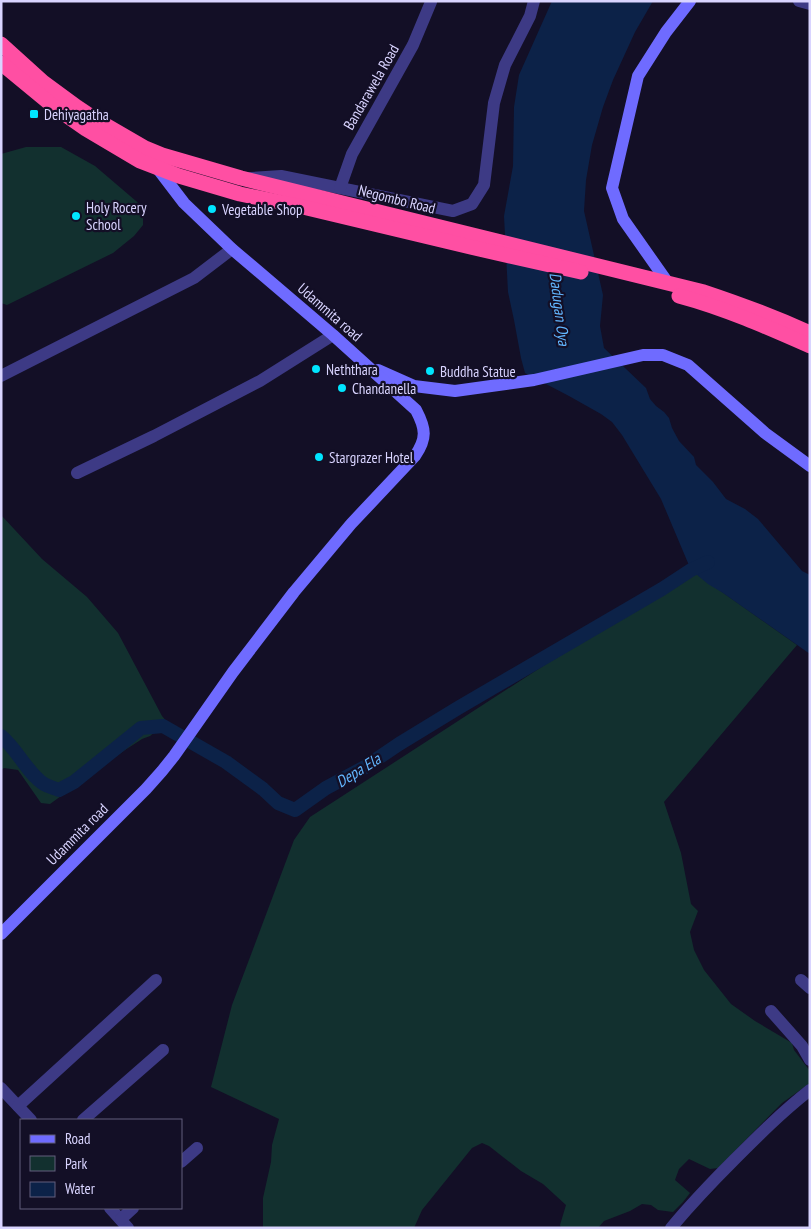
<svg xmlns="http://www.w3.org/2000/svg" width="811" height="1229" viewBox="0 0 811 1229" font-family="'PT Sans Narrow',sans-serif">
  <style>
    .green { fill: #12302f }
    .water { fill: #0c2248 }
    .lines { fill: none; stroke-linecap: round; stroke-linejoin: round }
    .canal { stroke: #0c2248; stroke-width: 14 }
    .street { stroke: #3d3a85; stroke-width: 12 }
    .secondary { stroke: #6f6bff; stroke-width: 12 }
    .highway { stroke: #ff4fa3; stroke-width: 15 }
    .poi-dot { fill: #00e5ff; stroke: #130f26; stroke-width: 2 }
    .labels { text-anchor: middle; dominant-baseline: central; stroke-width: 4.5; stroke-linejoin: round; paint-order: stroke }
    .street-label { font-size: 15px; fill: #d9d4ff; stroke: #130f26 }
    .poi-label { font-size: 15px; fill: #d9d4ff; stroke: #130f26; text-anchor: start }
    .water-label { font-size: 16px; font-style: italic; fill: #62b6ff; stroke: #130f26 }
  </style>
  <rect width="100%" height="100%" fill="#130f26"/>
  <!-- green -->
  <g class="green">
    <polygon points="26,147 61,147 95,166 143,207 143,225 134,236 113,253 7,305 1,303 1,154"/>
    <polygon points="1,515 42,559 87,597 118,633 162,716 167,722 150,736 142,739 125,750 50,804 41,803 18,770 4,768 1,770"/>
    <polygon points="691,570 797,645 664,802 681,853 691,904 698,911 690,932 694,950 704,970 731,1004 755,1021 792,1043 794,1050 810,1071 810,1083 782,1103 718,1168 710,1169 689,1159 679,1169 675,1180 690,1193 683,1202 673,1212 658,1210 651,1205 642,1204 630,1211 604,1221 598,1228 561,1228 560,1225 566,1205 543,1184 521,1171 489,1146 482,1143 472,1148 422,1210 414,1228 263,1228 263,1198 271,1162 272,1145 279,1119 211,1087 232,1005 294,840 310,817"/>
  </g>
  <!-- water -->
  <polygon class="water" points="552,1 653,1 635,32 613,80 603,107 592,145 586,180 584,211 603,295 600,326 604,348 646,388 650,399 656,406 664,412 669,418 672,428 679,441 694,457 696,465 713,482 726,499 745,509 758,519 802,571 810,575 810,654 723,593 708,584 691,570 661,499 622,435 612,422 601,414 569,396 525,373 521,358 514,320 508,292 504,216 513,166 514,107 519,75"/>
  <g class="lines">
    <!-- canal -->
    <path class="canal" d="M1,736C17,749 28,774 44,784C49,787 55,788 59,790L74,782L141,728L163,726L226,762L263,789L278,803L295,810L326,788L365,767L399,744L458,708L662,589L691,570L708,562"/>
    <!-- street -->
    <g class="street">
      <polyline points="799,1 810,4"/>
      <polyline points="251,178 281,176 453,211 472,204 484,185 494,103 505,65 530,16 534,1"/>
      <polyline points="340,188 352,154 413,45 431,2"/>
      <polyline points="1,376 194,278 232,249"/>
      <polyline points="77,473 154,436 260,381 333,335"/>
      <polyline points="801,980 810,988"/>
      <polyline points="771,1011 802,1046 810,1060"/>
      <polyline points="1,1088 31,1120"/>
      <polyline points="18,1106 156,980"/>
      <polyline points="83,1120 163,1050"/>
      <polyline points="181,1162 197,1148"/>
      <polyline points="110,1208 128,1228"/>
      <polyline points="121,1219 133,1208"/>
      <path d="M671,1228C691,1204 712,1182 734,1160C758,1136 782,1112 810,1090"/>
    </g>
    <!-- secondary -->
    <g class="secondary">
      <polyline points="668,283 623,219 612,188 638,76 666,32 690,1"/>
      <polyline points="378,370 414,386 455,391 534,380 643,355 663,355 688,365 765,433 810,466"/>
      <path d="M1,934L146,789L162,771L174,756L233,672L294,592L351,524L415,456C427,438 426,429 416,410L333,335L232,249L184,203L155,165"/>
    </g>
    <!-- highway -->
    <g class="highway">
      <path d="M1,44L43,82L77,107L95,119L145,148L162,155L241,178L704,292C740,304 775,317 810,333"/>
      <polyline points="1,63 53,106 86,129 140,161 179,176 240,194 307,208 479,249 581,272"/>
      <path d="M679,296C724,308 767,327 810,346"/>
    </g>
  </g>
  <!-- markers -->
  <g class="poi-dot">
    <rect x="29" y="109" width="10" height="10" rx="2.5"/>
    <circle cx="212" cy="209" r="5"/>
    <circle cx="76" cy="216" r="5"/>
    <circle cx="316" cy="369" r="5"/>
    <circle cx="430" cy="371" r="5"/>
    <circle cx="342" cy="388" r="5"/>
    <circle cx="319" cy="457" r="5"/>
  </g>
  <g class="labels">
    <!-- street labels -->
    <g class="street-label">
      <text transform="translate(371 87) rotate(-60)">Bandarawela Road</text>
      <text transform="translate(397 199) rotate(14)">Negombo Road</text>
      <text transform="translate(330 312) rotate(41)">Udammita road</text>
      <text transform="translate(77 834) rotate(-45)">Udammita road</text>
    </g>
    <!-- poi labels -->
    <g class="poi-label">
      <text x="44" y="114">Dehiyagatha</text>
      <text x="86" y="207">Holy Rocery<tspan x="86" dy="17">School</tspan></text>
      <text x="222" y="209">Vegetable Shop</text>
      <text x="326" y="369">Neththara</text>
      <text x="440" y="371">Buddha Statue</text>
      <text x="352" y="388">Chandanella</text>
      <text x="329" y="457">Stargrazer Hotel</text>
    </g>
    <!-- water labels -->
    <g class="water-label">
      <text transform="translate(560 309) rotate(83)">Dadugan Oya</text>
      <text transform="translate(358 770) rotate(-32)">Depa Ela</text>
    </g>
  </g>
  <!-- border -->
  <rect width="811" height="1229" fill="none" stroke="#d9d4ff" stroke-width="5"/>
  <!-- legend -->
  <rect x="20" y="1119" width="162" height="90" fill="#130f26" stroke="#625e7d"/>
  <rect x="30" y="1135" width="25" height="8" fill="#6f6bff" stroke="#625e7d"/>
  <text x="65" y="1144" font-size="15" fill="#d9d4ff">Road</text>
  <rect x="30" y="1156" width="25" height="15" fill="#12302f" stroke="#625e7d"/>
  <text x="65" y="1169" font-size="15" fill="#d9d4ff">Park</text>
  <rect x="30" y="1182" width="25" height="15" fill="#0c2248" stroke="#625e7d"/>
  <text x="65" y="1194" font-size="15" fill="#d9d4ff">Water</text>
</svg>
